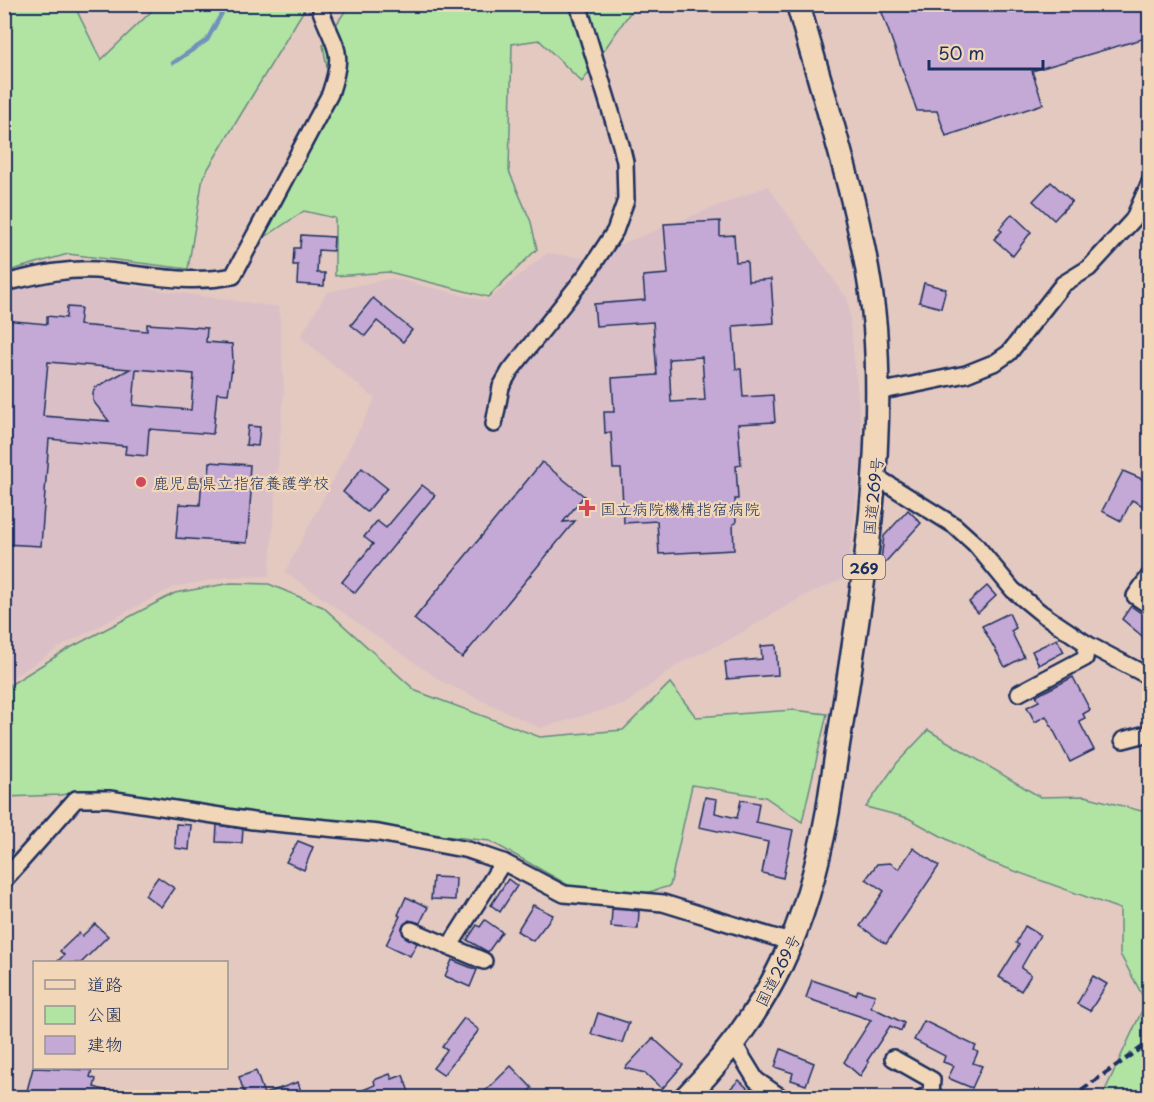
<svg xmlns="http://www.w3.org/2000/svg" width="1154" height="1102" viewBox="0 0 1154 1102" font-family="'Playpen Sans','Klee One',sans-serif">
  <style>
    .built { fill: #dabfc7 }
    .green { fill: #b1e3a3; stroke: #668980; stroke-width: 1.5 }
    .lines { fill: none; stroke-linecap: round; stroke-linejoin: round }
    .stream { stroke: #7192b9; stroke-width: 4.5 }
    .building { fill: #c4a8d5; stroke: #1b2f5e; stroke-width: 1.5; fill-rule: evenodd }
    .minor-casing { stroke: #1b2f5e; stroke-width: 20 }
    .highway-casing { stroke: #1b2f5e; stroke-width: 27 }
    .minor { stroke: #f1d7b8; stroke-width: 15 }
    .highway { stroke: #f1d7b8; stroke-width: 22 }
    .rail { stroke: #1b2f5e; stroke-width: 4.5; stroke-dasharray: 9 4.5; stroke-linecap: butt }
    .poi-dot { fill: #d1495b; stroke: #f1d7b8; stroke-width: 2 }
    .labels { text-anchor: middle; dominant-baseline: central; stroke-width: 4.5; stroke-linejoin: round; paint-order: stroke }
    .shield { fill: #f1d7b8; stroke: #5b6179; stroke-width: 1.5 }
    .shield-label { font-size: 15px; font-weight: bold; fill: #1b2f5e }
    .poi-label { font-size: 16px; fill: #1b2f5e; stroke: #f1d7b8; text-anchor: start }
    .street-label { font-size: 16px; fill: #1b2f5e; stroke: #f1d7b8 }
  </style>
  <rect width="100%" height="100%" fill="#e4c9c1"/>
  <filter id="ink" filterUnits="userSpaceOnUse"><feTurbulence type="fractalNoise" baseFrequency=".0167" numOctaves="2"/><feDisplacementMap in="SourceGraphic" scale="12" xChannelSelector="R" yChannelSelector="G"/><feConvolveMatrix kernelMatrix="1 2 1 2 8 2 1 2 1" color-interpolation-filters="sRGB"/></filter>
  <g filter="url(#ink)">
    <!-- built -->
    <g class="built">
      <polygon points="768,186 848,300 863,445 847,577 802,597 727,641 680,663 625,704 540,728 441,681 285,572 375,399 300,337 327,292 392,278 487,301 547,253 586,258"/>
      <polygon points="58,278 104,282 279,307 284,389 269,576 227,577 174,587 65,644 5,682 5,290"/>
    </g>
    <!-- green -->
    <g class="green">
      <polygon points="5,4 74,5 101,60 158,5 307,5 203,177 188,269 68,254 5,272"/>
      <polygon points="349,5 640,5 629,14 582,82 539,40 512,44 509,171 531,222 537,249 488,297 389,272 335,276 335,218 304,211 265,237 259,226 330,85 323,45"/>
      <polygon points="231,583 269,584 323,607 416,691 540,737 623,730 670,683 696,717 793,710 827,714 802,822 765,797 692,785 670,886 632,897 577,890 490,841 297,820 100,789 60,795 5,797 5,688 66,650 175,593"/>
      <polygon points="928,730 1040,797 1085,796 1149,813 1149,1097 1102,1097 1146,1002 1120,954 1120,909 987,861 908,818 866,807 897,763"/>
    </g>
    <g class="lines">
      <!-- stream -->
      <polyline class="stream" points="173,63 207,40 227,4"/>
    </g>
    <!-- building -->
    <g class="building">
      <polygon points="879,4 1149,4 1149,37 1032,71 1043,104 946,136 937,111 917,111"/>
      <polygon points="1051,182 1072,201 1054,220 1033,201"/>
      <polygon points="1012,214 1031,232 1013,256 994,239 1002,231 999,229"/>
      <path d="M720,221V236L734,235L736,262L747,261L748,281L771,279L774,323L733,326L736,369H741L743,397L773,395L775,422L738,424L741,465L736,466L738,499H735L736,523L733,524L734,550L659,554L657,521L624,523L621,469H613L611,432L605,433L604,412H614L612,378L657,375L653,322L596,326L594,304L645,300L643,276L668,274L664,224ZM702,357L705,400L671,402L669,359Z"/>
      <polygon points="301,235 334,237 333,251 318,250 317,273 325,273 324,286 297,284 298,265 293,265 294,248 300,248"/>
      <polygon points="924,283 946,289 941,308 919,302"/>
      <polygon points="373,298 412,330 403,342 377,321 365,336 351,325"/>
      <path d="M67,307L81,308L79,325L147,331V324L207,328L206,342L232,344L233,361L228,394L217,393L213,434L149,429L147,456L125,454L126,446L49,439L41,546L4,544L10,432L4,431V320L47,324V316L66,318ZM48,362L130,369L96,387L93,392V401L109,421L43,416ZM136,369L194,374L191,410L133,405Z"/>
      <polygon points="248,426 260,427 258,446 246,445"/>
      <polygon points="210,462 250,465 249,480 252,480 247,543 176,538 179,504 200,505 202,477 209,477"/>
      <polygon points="542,462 584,496 563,522 575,521 462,658 414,619"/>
      <polygon points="362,468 387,488 367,512 343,492"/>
      <polygon points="1123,471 1149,482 1149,509 1132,500 1121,521 1102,511"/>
      <polygon points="422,485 435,495 355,593 342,582 373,544 364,537 377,521 386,528"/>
      <polygon points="908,510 921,523 880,568 884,536"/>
      <polygon points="987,586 996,596 978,613 969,602"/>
      <polygon points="1131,606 1149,619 1149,642 1122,619"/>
      <polygon points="1009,613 1016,628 1011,631 1024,657 1005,667 982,626"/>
      <polygon points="1057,639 1064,652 1039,665 1032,651"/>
      <polygon points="776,645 778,675 727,679 725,662 762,659 761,646"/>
      <polygon points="1073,677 1090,710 1083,714 1085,718 1079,721 1094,750 1070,762 1046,716 1035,722 1027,707 1039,701 1036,696"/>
      <polygon points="705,797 717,799 715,813 737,818 741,800 759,803 756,822 793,830 783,878 762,873 768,842 699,827"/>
      <polygon points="176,824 191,825 189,850 175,848"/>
      <polygon points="217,825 243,829 242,843 216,842"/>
      <polygon points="298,841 313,847 304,870 286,862"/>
      <polygon points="913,848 939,866 886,944 860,926 884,891 866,879 877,864 890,863 899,869"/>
      <polygon points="158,877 174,888 161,907 145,895"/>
      <polygon points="433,877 456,878 455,900 431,899"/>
      <polygon points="508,879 517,886 500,912 491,905"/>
      <polygon points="406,897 428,907 420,923 409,920 402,927 404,936 417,943 410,956 386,945 400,916 398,915"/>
      <polygon points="533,905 553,915 533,941 517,931"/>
      <polygon points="612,909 639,911 638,929 611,927"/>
      <polygon points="485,920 502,932 488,952 467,940 477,925 480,927"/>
      <polygon points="95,924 108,936 81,963 56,963 64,955 60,951 79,933 82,936"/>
      <polygon points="1025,926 1040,935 1021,968 1031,975 1021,991 999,977 1019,945 1016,943"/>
      <polygon points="452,960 477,970 470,987 445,976"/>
      <polygon points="1093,976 1107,984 1090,1011 1077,1004"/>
      <polygon points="812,980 856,995 858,990 875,995 871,1007 904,1023 901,1031 890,1026 867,1061 869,1062 860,1076 844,1062 871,1020 806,998"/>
      <polygon points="598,1013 629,1023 622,1043 591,1034"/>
      <polygon points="464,1018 479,1030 443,1075 433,1068 447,1050 442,1047"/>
      <polygon points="924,1021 976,1046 974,1050 978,1052 973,1063 982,1066 972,1088 948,1078 954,1066 943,1062 945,1056 914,1040"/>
      <polygon points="653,1038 683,1065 662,1089 645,1073 625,1068"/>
      <polygon points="781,1049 814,1063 806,1085 791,1080 793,1073 775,1067"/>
      <polygon points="511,1066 532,1088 522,1098 478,1098"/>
      <polygon points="33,1068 92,1070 90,1077 96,1079 94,1087 117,1094 116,1098 25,1098"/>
      <polygon points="256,1071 264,1094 298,1082 303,1098 246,1098 239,1077"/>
      <polygon points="390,1074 392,1079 403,1075 411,1098 344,1098 375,1085 374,1080"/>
      <polygon points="739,1080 757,1098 721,1098"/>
    </g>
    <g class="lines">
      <defs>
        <g id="minor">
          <path d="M4,283C35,276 64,268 96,270C143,274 186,285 233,276L330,94C345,49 336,51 321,11L322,4"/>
          <polyline points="878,392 966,374 996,362 1009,353 1063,284 1089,268 1133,220 1150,182"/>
          <polyline points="494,424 501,387 510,371 587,274 615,231 626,200 625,162 621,145 578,4"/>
          <polyline points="875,476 955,526 975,544 1013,590 1041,613 1087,644 1150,677"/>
          <polyline points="1150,575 1135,596 1150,606"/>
          <polyline points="1019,693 1085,658 1087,644"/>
          <polyline points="1123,740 1150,733"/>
          <polyline points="4,880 76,799 109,799 253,821 379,833 468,850 503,862 564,894 663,903 793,943"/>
          <polyline points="411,930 484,961"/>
          <polyline points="449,947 503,862"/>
          <polyline points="734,1044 756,1080 782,1098"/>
          <polyline points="893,1058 932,1080 931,1093 922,1098"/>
        </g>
        <path id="highway" d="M685,1098C770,1012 807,928 828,810C851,651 887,489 875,327C866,223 826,106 798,4"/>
      </defs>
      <!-- minor casing -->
      <use href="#minor" class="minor-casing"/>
      <!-- highway casing -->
      <use href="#highway" class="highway-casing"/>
      <!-- minor -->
      <use href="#minor" class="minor"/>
      <!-- highway -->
      <use href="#highway" class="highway"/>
      <!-- rail -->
      <polyline class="rail" points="1070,1098 1150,1042"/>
    </g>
  </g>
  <!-- markers -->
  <g class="poi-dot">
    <circle cx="141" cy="482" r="6"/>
    <path d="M584 499h6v6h6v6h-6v6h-6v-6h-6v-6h6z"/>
  </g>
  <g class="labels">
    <!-- shield labels -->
    <rect class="shield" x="843" y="555" width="42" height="24" rx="4.5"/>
    <g class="shield-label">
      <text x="864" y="567">269</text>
    </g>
    <!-- poi labels -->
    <g class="poi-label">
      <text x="153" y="482">鹿児島県立指宿養護学校</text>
      <text x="600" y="508">国立病院機構指宿病院</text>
    </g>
    <!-- street labels -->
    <g class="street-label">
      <text transform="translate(872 496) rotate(-84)">国道269号</text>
      <text transform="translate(777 970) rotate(-63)">国道269号</text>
    </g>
  </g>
  <!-- margin -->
  <rect width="1154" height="1102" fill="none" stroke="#f1d7b8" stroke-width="24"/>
  <rect x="12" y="12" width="1130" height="1078" fill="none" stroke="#1b2f5e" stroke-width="2" filter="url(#ink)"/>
  <!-- legend -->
  <rect x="33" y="961" width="195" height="108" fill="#f1d7b8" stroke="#9b9494" stroke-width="1.5"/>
  <rect x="45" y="980" width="30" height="9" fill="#f1d7b8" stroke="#9b9494" stroke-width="1.5"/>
  <text x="87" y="991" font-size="18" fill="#1b2f5e">道路</text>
  <rect x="45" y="1006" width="30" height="18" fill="#b1e3a3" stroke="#9b9494" stroke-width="1.5"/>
  <text x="87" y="1021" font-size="18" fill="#1b2f5e">公園</text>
  <rect x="45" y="1036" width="30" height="18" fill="#c4a8d5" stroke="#9b9494" stroke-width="1.5"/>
  <text x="87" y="1051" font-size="18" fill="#1b2f5e">建物</text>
  <!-- scale -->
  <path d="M929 60v9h114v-9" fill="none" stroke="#1b2f5e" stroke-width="3"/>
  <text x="938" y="60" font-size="18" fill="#1b2f5e" stroke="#f1d7b8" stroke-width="4.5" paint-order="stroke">50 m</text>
</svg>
